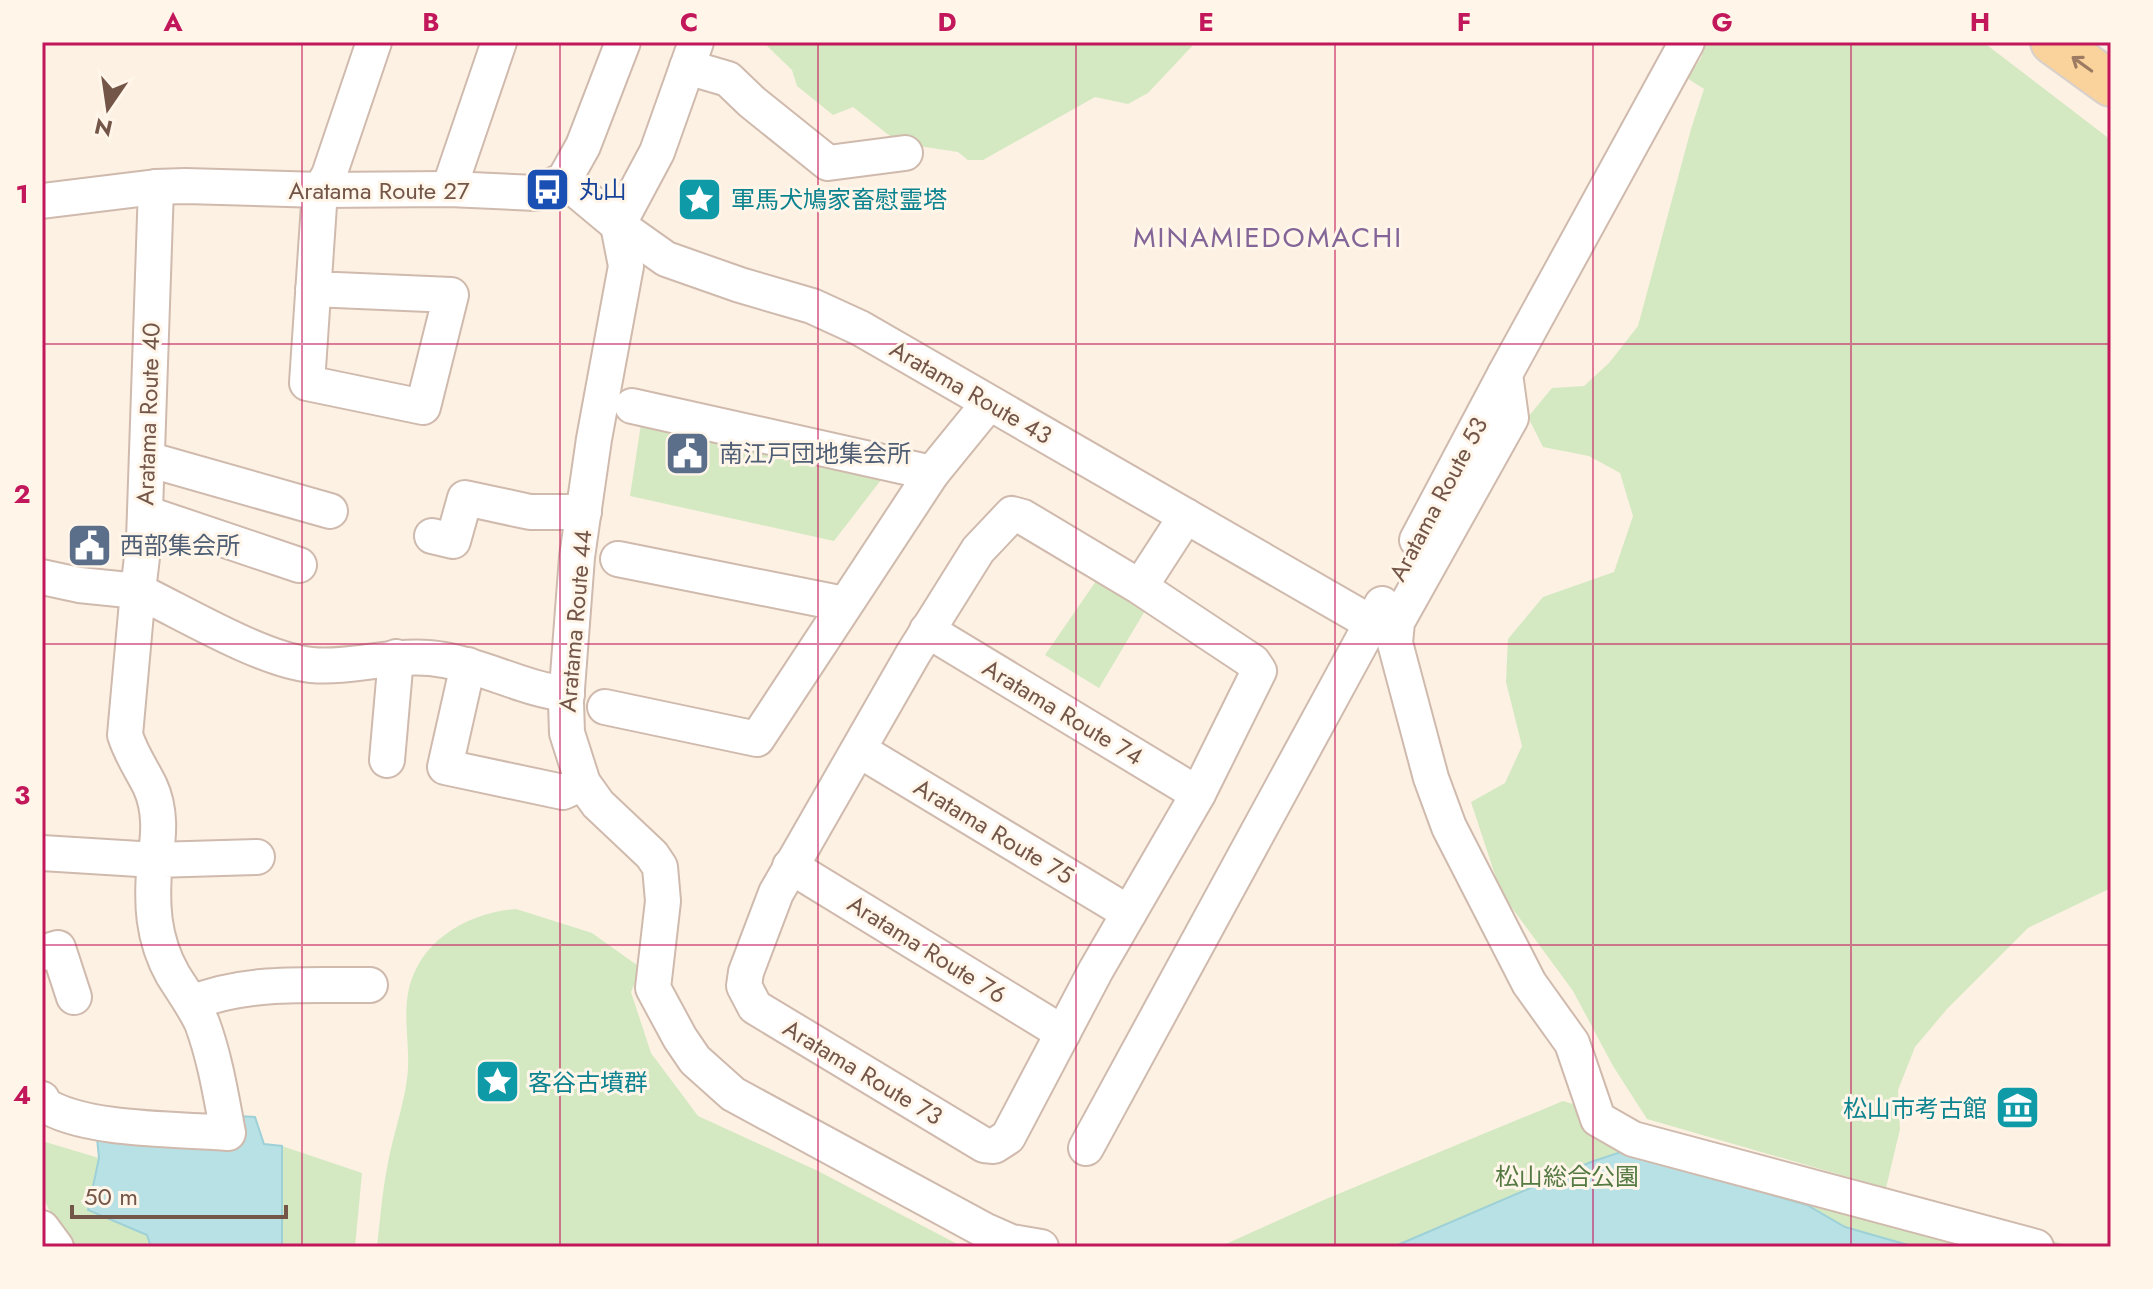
<svg xmlns="http://www.w3.org/2000/svg" width="2153" height="1289" viewBox="0 0 2153 1289" font-family="Jost,'Noto Sans JP',sans-serif">
  <style>
    .green { fill: #d4e9c2 }
    .water { fill: #b8e1e5; stroke: #9ed1d7; stroke-width: 2 }
    .lines { fill: none; stroke-linecap: round; stroke-linejoin: round }
    .minor-casing { stroke: #cfbaad; stroke-width: 38 }
    .primary-casing { stroke: #d8d0cc; stroke-width: 48 }
    .minor { stroke: #fff; stroke-width: 34 }
    .primary { stroke: #fad29b; stroke-width: 44 }
    .oneway { stroke: #9c7b62 }
    .grid { fill: none; stroke: #c2185b; stroke-width: 2; stroke-opacity: 0.55 }
    .labels { text-anchor: middle; dominant-baseline: central; stroke-width: 6; stroke-linejoin: round; paint-order: stroke }
    .transit-label { font-size: 24px; fill: #164399; stroke: #fff5e9; text-anchor: start }
    .street-label { font-size: 24px; fill: #745649; stroke: #fff5e9 }
    .culture-label { font-size: 24px; fill: #0d838f; stroke: #fff5e9; text-anchor: start }
    .service-label { font-size: 24px; fill: #4e5e75; stroke: #fff5e9; text-anchor: start }
    .park-label { font-size: 24px; fill: #547942; stroke: #fff5e9 }
    .quarter-label { font-size: 28px; letter-spacing: 2px; fill: #846597; stroke: #fff5e9 }
    .neatline { fill: none; stroke: #c2185b; stroke-width: 3 }
    .grid-label { font-size: 26px; text-anchor: middle; font-weight: bold; fill: #c2185b }
  </style>
  <rect width="100%" height="100%" fill="#fcf1e3"/>
  <!-- green -->
  <g class="green">
    <polygon points="763,42 1196,42 1148,93 1128,104 1095,97 983,160 968,160 958,152 899,143 853,107 833,115 797,86 792,70"/>
    <polygon points="1706,42 1983,42 2111,140 2111,888 2028,928 1947,1009 1915,1047 1898,1090 1900,1129 1886,1188 1647,1119 1613,1066 1573,991 1501,893 1471,802 1505,783 1522,746 1506,682 1508,639 1543,597 1614,572 1633,516 1620,473 1589,456 1543,447 1528,417 1552,388 1584,386 1609,363 1638,326 1691,129 1704,89 1687,78 1701,58"/>
    <polygon points="643,411 894,463 834,541 630,496"/>
    <polygon points="1103,571 1149,604 1099,688 1045,655"/>
    <path d="M516,909L592,933L641,968L631,992L651,1053L698,1116L818,1171L963,1247H377C380,1221 382,1194 387,1168C392,1138 403,1109 407,1079C411,1051 403,1021 408,993C418,941 467,913 516,909Z"/>
    <polygon points="1563,1101 1717,1147 2074,1247 1219,1247 1326,1199"/>
    <polygon points="42,1141 99,1158 88,1210 148,1235 151,1247 75,1247 50,1212 42,1195"/>
    <polygon points="282,1146 362,1173 355,1247 282,1247"/>
  </g>
  <!-- water -->
  <g class="water">
    <polygon points="94,1108 255,1117 264,1144 282,1146 282,1247 151,1247 147,1235 88,1210 99,1158"/>
    <polygon points="1621,1152 1807,1205 1845,1227 1915,1247 1393,1247 1591,1162"/>
  </g>
  <g class="lines">
    <defs>
      <g id="minor">
        <polyline points="696,42 657,152 618,225 626,266 594,439 577,557 566,702 567,733 583,783 598,804 652,855 660,867 663,901 653,988 680,1038 695,1060 733,1094 984,1230 1011,1242 1041,1247"/>
        <polyline points="1687,42 1505,374 1511,418 1397,622 1395,643 1431,778 1449,827 1529,983 1572,1043 1598,1119 1633,1139 2036,1247"/>
        <polyline points="687,67 728,79 752,102 828,163 905,153"/>
        <polyline points="564,180 618,225 666,259 740,285 812,306 860,328 1373,624"/>
        <polyline points="449,189 499,42"/>
        <polyline points="42,201 156,187 185,186 320,190 449,189 536,193 564,180 583,146 623,42"/>
        <polyline points="313,289 451,295 423,407 307,383 320,190 329,175 374,42"/>
        <polyline points="632,406 932,473"/>
        <polyline points="147,459 330,511"/>
        <polyline points="145,513 299,565"/>
        <polyline points="432,536 453,541 465,498 530,512 584,512"/>
        <polyline points="1417,540 1505,374"/>
        <polyline points="618,559 844,604"/>
        <polyline points="42,577 79,585 138,591 144,540 156,187"/>
        <polyline points="1140,587 1023,517 1012,514 978,550 913,654 776,893 746,972 744,986 755,1007 984,1145 994,1146 1008,1137 1096,970 1198,794 1259,671 1253,662 1140,587 1186,516"/>
        <polyline points="927,630 1198,794"/>
        <polyline points="468,665 445,767 563,792 583,783"/>
        <polyline points="605,707 757,739 932,473 989,403"/>
        <polyline points="859,750 1129,913"/>
        <polyline points="387,760 396,657"/>
        <path d="M42,853L155,860C159,835 161,810 150,786C141,768 131,754 125,735L138,591C184,613 262,660 311,665C356,669 399,651 444,660C486,667 523,689 567,694"/>
        <polyline points="790,866 1063,1033"/>
        <polyline points="42,953 58,948 74,997"/>
        <path d="M192,1003C247,980 311,986 370,985"/>
        <path d="M42,1099L43,1104C84,1131 178,1129 228,1133C221,1096 215,1058 202,1023C194,1006 183,991 173,975C152,938 151,902 155,860L257,857"/>
        <polyline points="1086,1148 1382,604"/>
        <polyline points="42,1228 56,1247"/>
      </g>
      <polyline id="primary" points="2053,42 2111,84"/>
    </defs>
    <!-- minor casing -->
    <use href="#minor" class="minor-casing"/>
    <!-- primary casing -->
    <use href="#primary" class="primary-casing"/>
    <!-- minor -->
    <use href="#minor" class="minor"/>
    <!-- primary -->
    <use href="#primary" class="primary"/>
  </g>
  <!-- one-way arrows -->
  <defs><path id="oneway-shaft" d="M-6 0H5M1.5-3L5.5 0L1.5 3" fill="none" stroke-width="1.6" stroke-linecap="round" stroke-linejoin="round" transform="scale(2)"/></defs>
  <use class="oneway" href="#oneway-shaft" transform="translate(2082 64) rotate(-144)"/>
  <!-- grid -->
  <path class="grid" d="M302,42V1247M560,42V1247M818,42V1247M1076,42V1247M1335,42V1247M1593,42V1247M1851,42V1247M42,344H2111M42,644H2111M42,945H2111"/>
  <!-- icons -->
  <defs>
    <symbol id="bus-square" viewBox="-11 -11 22 22"><rect x="-9" y="-9" width="18" height="18" rx="4" fill="#1a4fb4" stroke="#fff5e9"/><path d="M-5-6H5V4H4V6H2V4H-2V6H-4V4H-5ZM-3.5-4V0h7V-4ZM-3.5 1.2v1.5H-2V1.2ZM2 1.2v1.5H3.5V1.2Z" fill="#fff"/></symbol>
    <symbol id="sight-square" viewBox="-11 -11 22 22"><rect x="-9" y="-9" width="18" height="18" rx="4" fill="#0f9aa8" stroke="#fff5e9"/><path d="M0-6L1.8-2.2L6-1.7L2.9 1.2L3.7 5.4L0 3.3L-3.7 5.4L-2.9 1.2L-6-1.7L-1.8-2.2Z" fill="#fff"/></symbol>
    <symbol id="civic-square" viewBox="-11 -11 22 22"><rect x="-9" y="-9" width="18" height="18" rx="4" fill="#5c6f8a" stroke="#fff5e9"/><path d="M-.6-6.5H3V-4.5H.6V-3L4-1V1h2V6H-6V1h2V-1L-.6-3ZM-1.2 2.5V6h2.4V2.5Z" fill="#fff"/></symbol>
    <symbol id="museum-square" viewBox="-11 -11 22 22"><rect x="-9" y="-9" width="18" height="18" rx="4" fill="#0f9aa8" stroke="#fff5e9"/><path d="M0-6L6-3V-2H-6V-3ZM-5-1h2V3h-2ZM-1-1h2V3h-2ZM3-1h2V3H3ZM-6 4H6V6H-6Z" fill="#fff"/></symbol>
  </defs>
  <g fill-rule="evenodd">
    <use href="#bus-square" x="522" y="164" width="51" height="51"/>
    <use href="#sight-square" x="674" y="174" width="51" height="51"/>
    <use href="#civic-square" x="662" y="428" width="51" height="51"/>
    <use href="#civic-square" x="64" y="520" width="51" height="51"/>
    <use href="#sight-square" x="472" y="1056" width="51" height="51"/>
    <use href="#museum-square" x="1992" y="1082" width="51" height="51"/>
  </g>
  <g class="labels">
    <!-- transit labels -->
    <g class="transit-label">
      <text x="579" y="189">丸山</text>
    </g>
    <!-- street labels -->
    <g class="street-label">
      <text x="379" y="190">Aratama Route 27</text>
      <text transform="translate(971 392) rotate(30)">Aratama Route 43</text>
      <text transform="translate(148 414) rotate(-88)">Aratama Route 40</text>
      <text transform="translate(1438 499) rotate(-62)">Aratama Route 53</text>
      <text transform="translate(575 621) rotate(-85)">Aratama Route 44</text>
      <text transform="translate(1063 712) rotate(31)">Aratama Route 74</text>
      <text transform="translate(994 831) rotate(31)">Aratama Route 75</text>
      <text transform="translate(927 949) rotate(32)">Aratama Route 76</text>
      <text transform="translate(863 1072) rotate(31)">Aratama Route 73</text>
    </g>
    <!-- culture labels -->
    <g class="culture-label">
      <text x="731" y="199">軍馬犬鳩家畜慰霊塔</text>
      <text x="528" y="1082">客谷古墳群</text>
      <text x="1987" y="1108" text-anchor="end">松山市考古館</text>
    </g>
    <!-- service labels -->
    <g class="service-label">
      <text x="719" y="453">南江戸団地集会所</text>
      <text x="120" y="545">西部集会所</text>
    </g>
    <!-- park labels -->
    <g class="park-label">
      <text x="1567" y="1176">松山総合公園</text>
    </g>
    <!-- quarter labels -->
    <g class="quarter-label">
      <text x="1268" y="237">MINAMIEDOMACHI</text>
    </g>
  </g>
  <!-- border -->
  <rect width="2153" height="1289" fill="none" stroke="#fff5e9" stroke-width="88"/>
  <!-- north arrow -->
  <g transform="translate(108 108) rotate(193)" stroke="#fff5e9" stroke-width="6" paint-order="stroke">
  <path d="M0-6L14 30L0 20L-14 30Z" fill="#745649"/>
  <text y="-12" font-size="22" font-weight="bold" text-anchor="middle" fill="#745649">N</text>
  </g>
  <!-- scale -->
  <path d="M72 1205v12h214v-12" fill="none" stroke="#745649" stroke-width="4"/>
  <text x="84" y="1205" font-size="24" fill="#745649" stroke="#fff5e9" stroke-width="6" paint-order="stroke">50 m</text>
  <rect x="44" y="44" width="2065" height="1201" class="neatline"/>
  <g class="grid-label">
    <text x="173" y="31">A</text>
    <text x="431" y="31">B</text>
    <text x="689" y="31">C</text>
    <text x="947" y="31">D</text>
    <text x="1206" y="31">E</text>
    <text x="1464" y="31">F</text>
    <text x="1722" y="31">G</text>
    <text x="1980" y="31">H</text>
    <text x="22" y="203">1</text>
    <text x="22" y="503">2</text>
    <text x="22" y="804">3</text>
    <text x="22" y="1104">4</text>
  </g>
</svg>
